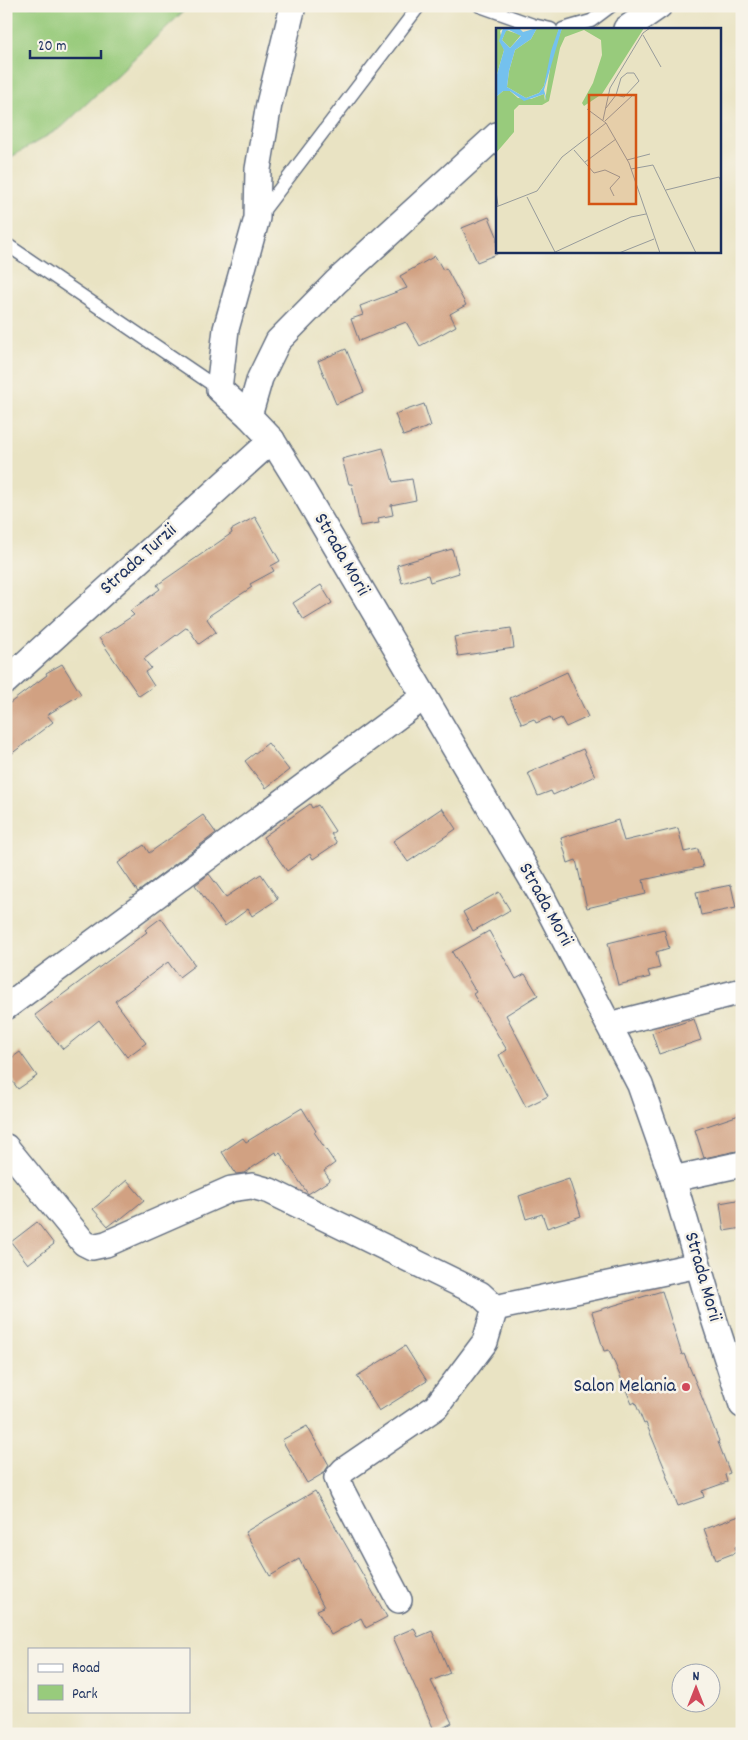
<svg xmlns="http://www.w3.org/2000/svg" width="748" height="1740" viewBox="0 0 748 1740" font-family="Dekko,sans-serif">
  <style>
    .green { fill: #98cb7c; stroke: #5a7d6d }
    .building { fill: #d1a182 }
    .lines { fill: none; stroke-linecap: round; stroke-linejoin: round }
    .lane-casing { stroke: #636e81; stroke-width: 15 }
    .street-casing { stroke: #636e81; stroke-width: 28 }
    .lane { stroke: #fff; stroke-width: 12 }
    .street { stroke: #fff; stroke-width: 25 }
    .poi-dot { fill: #d1495b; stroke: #f7f3e8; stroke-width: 2 }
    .labels { text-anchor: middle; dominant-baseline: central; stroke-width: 5; stroke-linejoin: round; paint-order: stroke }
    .street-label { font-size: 20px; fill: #1b2f5e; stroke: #f7f3e8 }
    .poi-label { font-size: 20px; fill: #1b2f5e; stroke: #f7f3e8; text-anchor: end }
    .inset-road { fill: none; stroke: #979b9b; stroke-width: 1 }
    .view { fill: #d45514; fill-opacity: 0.15; stroke: #d45514; stroke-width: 2.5 }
    .inset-edge { fill: none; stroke: #1b2f5e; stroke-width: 2.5 }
  </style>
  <rect width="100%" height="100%" fill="#f7f3e8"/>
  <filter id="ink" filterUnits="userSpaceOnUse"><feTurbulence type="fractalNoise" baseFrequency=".02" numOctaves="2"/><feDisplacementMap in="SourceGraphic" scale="10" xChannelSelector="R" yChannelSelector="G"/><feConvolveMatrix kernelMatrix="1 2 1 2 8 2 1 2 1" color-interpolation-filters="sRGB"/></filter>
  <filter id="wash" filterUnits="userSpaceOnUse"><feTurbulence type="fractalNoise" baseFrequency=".0096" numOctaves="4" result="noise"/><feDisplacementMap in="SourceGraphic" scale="20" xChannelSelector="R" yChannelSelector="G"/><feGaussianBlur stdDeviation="1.12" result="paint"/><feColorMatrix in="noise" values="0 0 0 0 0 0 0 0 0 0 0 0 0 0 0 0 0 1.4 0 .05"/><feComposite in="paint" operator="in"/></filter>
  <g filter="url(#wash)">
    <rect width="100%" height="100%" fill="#e9e3c3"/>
    <!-- green -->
    <polygon class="green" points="6,6 189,6 62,127 6,160"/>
    <g id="blocks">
      <!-- building -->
      <g class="building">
        <polygon points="489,217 497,236 497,254 477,262 462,228"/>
        <polygon points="435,256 443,270 446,268 466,305 450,314 456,326 420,346 406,322 359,341 351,319 363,315 360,306 407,288 400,276"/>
        <polygon points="346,349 364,392 336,404 318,361"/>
        <polygon points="424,404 431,426 403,436 395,414"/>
        <polygon points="383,448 393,482 412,479 416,500 391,505 393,515 378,518 379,523 360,526 352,484 349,484 342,459"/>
        <polygon points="255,517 280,561 271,566 274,571 250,584 252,587 210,615 207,619 216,632 199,644 187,627 144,659 151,668 145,672 154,686 139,696 99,638 134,615 130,611 160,589 157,585 232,533 231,530"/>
        <polygon points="452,549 459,573 430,582 428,575 402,583 397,565"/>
        <polygon points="321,585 332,603 304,620 293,603"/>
        <polygon points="511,628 514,648 458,656 454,637"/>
        <polygon points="62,664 81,694 47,715 53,722 6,758 6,706 47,675 46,673"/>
        <polygon points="567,672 588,717 566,727 561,718 552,722 550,717 536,723 534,719 522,724 510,698"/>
        <polygon points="268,743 289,770 266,788 245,761"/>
        <polygon points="583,749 595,776 553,795 551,791 538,796 528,773"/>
        <polygon points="310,804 312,808 318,805 335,831 331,834 337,843 313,859 310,854 287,871 263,837"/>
        <polygon points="442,808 456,829 408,862 393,841"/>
        <polygon points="203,815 216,833 138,892 118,863 144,845 149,853"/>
        <polygon points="618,820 624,841 678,828 684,852 698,849 703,867 643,880 646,894 587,908 576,860 568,863 561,838"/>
        <polygon points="209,874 226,897 261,874 278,899 252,916 248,909 225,926 195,885"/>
        <polygon points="731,885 736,908 701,915 696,892"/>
        <polygon points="499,892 510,910 473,931 463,912"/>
        <polygon points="161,918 195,965 179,977 168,962 115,1001 146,1043 127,1057 99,1020 63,1049 35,1015 147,932 145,930"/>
        <polygon points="664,929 669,948 656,952 660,968 648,971 650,977 618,985 608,943"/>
        <polygon points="489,931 516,979 525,974 538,995 506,1015 548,1096 526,1107 499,1055 507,1050 473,994 476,992 452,952"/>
        <polygon points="694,1019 701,1040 659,1054 652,1033"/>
        <polygon points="20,1052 37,1076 18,1089 6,1072 6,1062"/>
        <polygon points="302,1108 316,1131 314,1132 335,1163 324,1171 330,1180 308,1194 280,1153 277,1155 276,1152 244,1173 236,1174 222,1152 243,1138 246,1142"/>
        <polygon points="742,1114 742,1150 704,1158 695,1130"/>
        <polygon points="569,1179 581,1216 547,1228 542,1214 526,1219 519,1196"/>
        <polygon points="127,1180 144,1200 118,1221 117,1219 108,1226 93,1209"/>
        <polygon points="742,1199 742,1228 724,1231 720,1203"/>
        <polygon points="37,1222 54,1244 28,1264 11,1242"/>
        <polygon points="662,1291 682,1355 684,1354 701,1395 719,1441 718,1442 730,1473 725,1475 727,1482 702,1491 704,1497 678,1506 666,1475 667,1474 646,1423 644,1424 635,1402 632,1404 609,1350 604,1351 592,1312"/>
        <polygon points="405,1346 427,1381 379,1411 357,1376"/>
        <polygon points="307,1426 329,1465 324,1473 307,1483 282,1440"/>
        <polygon points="315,1491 387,1617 366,1628 361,1618 331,1635 317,1610 324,1607 299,1559 270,1576 245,1532"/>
        <polygon points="742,1515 742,1544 735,1547 737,1552 716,1560 704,1529"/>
        <polygon points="414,1628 418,1637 432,1631 450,1673 431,1681 452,1723 435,1732 393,1637"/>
      </g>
    </g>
  </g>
  <g filter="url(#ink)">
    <use href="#blocks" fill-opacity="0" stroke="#636e81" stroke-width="1"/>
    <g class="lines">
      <defs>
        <g id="lane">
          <polyline points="480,6 533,25 551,29"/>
          <polyline points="563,29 591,21 611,6"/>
          <polyline points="260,215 419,6"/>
          <polyline points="6,244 219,389"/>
        </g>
        <g id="street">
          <polyline points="293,6 269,104 258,169 257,218 226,329 219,389 249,416 272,440 298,482 540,893 640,1085 673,1179 714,1319 742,1405"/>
          <polyline points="626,29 659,6"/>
          <polyline points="249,416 260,378 278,341 336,282 497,135"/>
          <polyline points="6,681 272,440"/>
          <polyline points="6,1007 424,697"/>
          <polyline points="609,1025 742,991"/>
          <polyline points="6,1147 84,1243 92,1247 106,1244 231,1189 252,1186 270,1191 480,1294 495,1308 485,1342 436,1407 344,1470 337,1478 342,1491 399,1600"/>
          <polyline points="673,1179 742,1164"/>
          <polyline points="495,1308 698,1265"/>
        </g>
      </defs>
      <!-- lane casing -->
      <use href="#lane" class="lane-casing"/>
      <!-- street casing -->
      <use href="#street" class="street-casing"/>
      <!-- lane -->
      <use href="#lane" class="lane"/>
      <!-- street -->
      <use href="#street" class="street"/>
    </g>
  </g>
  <!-- markers -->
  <circle class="poi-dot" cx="686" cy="1387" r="5"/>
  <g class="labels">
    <!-- street labels -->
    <g class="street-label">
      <text transform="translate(341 555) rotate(60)">Strada Morii</text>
      <text transform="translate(139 560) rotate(-42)">Strada Turzii</text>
      <text transform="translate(545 905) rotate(61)">Strada Morii</text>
      <text transform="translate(702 1277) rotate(74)">Strada Morii</text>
    </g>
    <!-- poi labels -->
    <g class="poi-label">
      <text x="676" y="1387">Salon Melania</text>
    </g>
  </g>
  <!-- overview -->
  <g transform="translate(496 28)">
    <rect width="225" height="225" fill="#e9e3c3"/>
    <path d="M0,0H7L4,3L8,22L0,50ZM41,0H63L48,58L43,65L30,70L11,59L13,43L19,22L35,11ZM66,0H148L106,66L88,78L86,75L97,55L106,27L105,12L88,2L69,9L64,20L53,73L46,77H23L18,82V104L0,125V69L7,63H14L22,70L35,71L48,66L49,73L56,28ZM10,2L25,7L14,20L6,12Z" fill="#98cb7c"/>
    <path d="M7,0H23L27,4L41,0L35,11L19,22L13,43L11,59L30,70L43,65L48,58L55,23L63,0H66L48,62L51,73L48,66L28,73L14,63H7L0,69V50L8,22L3,13ZM13,2L25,8L14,20L6,12L10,3Z" fill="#74c1ee" fill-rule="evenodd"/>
    <path class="inset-road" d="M147,7L165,39M131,45H138L143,53L128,69L120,67L125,50ZM110,80L120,67M91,81L110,95L133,135L164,225M107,92L114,60L147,5L154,0M109,93L138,66M78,122L98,145L109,142L124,149L114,160L118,168M131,132L154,126M89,134L120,111M135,141L157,137L200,225M170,162L223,149L225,153M0,163L2,178M31,169L59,224M0,179L41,163L66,129L110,95M57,225L135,189L150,186M123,225L158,211"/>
    <path class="view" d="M93,67H140V176H93Z"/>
    <rect width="225" height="225" class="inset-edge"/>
  </g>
  <!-- margin -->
  <rect width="748" height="1740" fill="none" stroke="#f7f3e8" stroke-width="25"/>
  <!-- legend -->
  <rect x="28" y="1648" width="162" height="65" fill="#f7f3e8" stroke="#9fa5b1"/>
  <rect x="38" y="1664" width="25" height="8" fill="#ffffff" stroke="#9fa5b1"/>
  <text x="72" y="1672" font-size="15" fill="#1b2f5e">Road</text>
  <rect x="38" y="1685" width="25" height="15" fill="#98cb7c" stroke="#9fa5b1"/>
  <text x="72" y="1698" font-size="15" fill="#1b2f5e">Park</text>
  <!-- north arrow -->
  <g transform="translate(696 1688)"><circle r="24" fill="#f7f3e8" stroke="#9fa5b1"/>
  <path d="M0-4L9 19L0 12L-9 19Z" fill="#d1495b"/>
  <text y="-8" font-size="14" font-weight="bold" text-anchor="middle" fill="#1b2f5e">N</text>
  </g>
  <!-- scale -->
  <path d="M30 50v8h71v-8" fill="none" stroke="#1b2f5e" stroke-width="2.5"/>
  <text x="38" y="50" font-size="15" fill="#1b2f5e" stroke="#f7f3e8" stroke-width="4" paint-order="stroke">20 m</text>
</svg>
